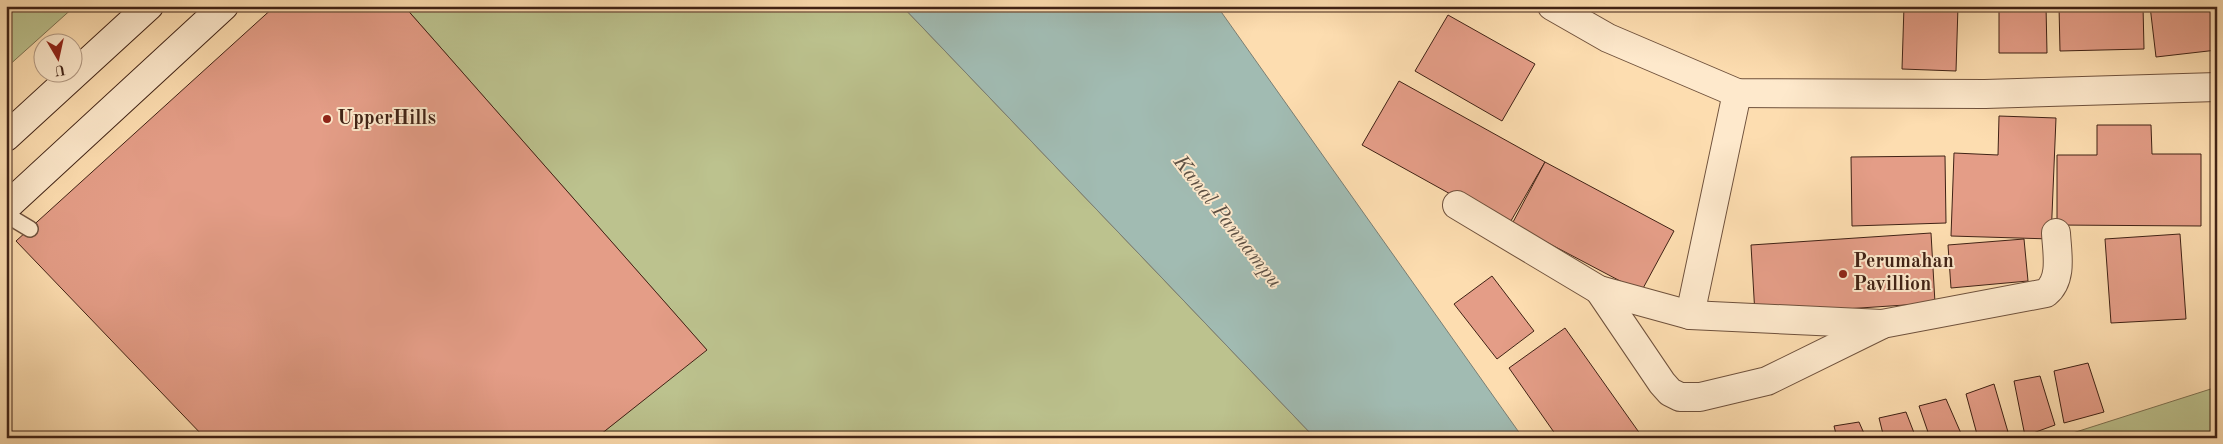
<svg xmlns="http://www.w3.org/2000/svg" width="2223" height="444" viewBox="0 0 2223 444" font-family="'Old Standard TT',serif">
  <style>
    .green { fill: #bcc28e; stroke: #7e7252 }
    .water { fill: #a1bbb2; stroke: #7a7e73 }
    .building { fill: #e49d87; stroke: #402215 }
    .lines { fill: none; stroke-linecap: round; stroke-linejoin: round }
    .service-casing { stroke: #6f513c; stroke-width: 18 }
    .minor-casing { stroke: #6f513c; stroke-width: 30 }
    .secondary-casing { stroke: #402215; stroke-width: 30 }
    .service { stroke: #fee9cc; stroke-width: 15 }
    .minor { stroke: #fee9cc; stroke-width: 28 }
    .secondary { stroke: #fee9cc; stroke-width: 28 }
    .poi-dot { fill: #8f2418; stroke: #fee9cc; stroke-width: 2 }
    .labels { text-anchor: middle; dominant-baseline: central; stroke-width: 4; stroke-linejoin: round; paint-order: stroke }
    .poi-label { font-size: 20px; font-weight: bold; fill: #402215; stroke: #fee9cc; text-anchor: start }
    .water-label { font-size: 21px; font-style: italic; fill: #5d5044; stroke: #fee9cc }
  </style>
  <rect width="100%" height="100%" fill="#fdddb0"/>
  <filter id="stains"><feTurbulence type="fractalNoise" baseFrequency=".004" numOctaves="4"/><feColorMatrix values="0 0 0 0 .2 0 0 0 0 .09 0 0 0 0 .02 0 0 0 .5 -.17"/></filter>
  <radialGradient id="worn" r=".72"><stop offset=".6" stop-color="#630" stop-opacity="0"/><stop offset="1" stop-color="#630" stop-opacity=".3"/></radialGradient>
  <!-- green -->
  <g class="green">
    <polygon points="6,6 75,6 6,68"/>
    <polygon points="404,6 902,6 1315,438 596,438 706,349"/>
    <polygon points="2217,387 2217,438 2057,438"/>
  </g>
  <!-- water -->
  <polygon class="water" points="902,6 1217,6 1523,438 1315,438"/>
  <!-- building -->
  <g class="building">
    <polygon points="275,6 404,6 707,350 596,438 205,438 16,241"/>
    <polygon points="1904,6 1958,6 1956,71 1902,69"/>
    <polygon points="1999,6 2046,6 2047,53 1999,53"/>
    <polygon points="2059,6 2143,6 2144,49 2060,51"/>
    <polygon points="2150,6 2217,6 2217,50 2156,57"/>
    <polygon points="1448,15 1535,64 1502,121 1415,71"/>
    <polygon points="1399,81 1545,162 1508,226 1362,145"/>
    <polygon points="1999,116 2056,118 2051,239 1951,236 1954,153 1998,155"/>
    <polygon points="2097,125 2151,125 2152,154 2201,154 2201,226 2057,225 2057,155 2097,155"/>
    <polygon points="1945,156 1946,223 1852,226 1851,157"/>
    <polygon points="1545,162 1674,231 1641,292 1512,224"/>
    <polygon points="1931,233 1935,303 1755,315 1751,245"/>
    <polygon points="2180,234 2186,319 2111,323 2105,239"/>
    <polygon points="2024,239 2028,281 1951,288 1948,245"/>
    <polygon points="1492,276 1534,331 1497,359 1454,304"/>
    <polygon points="1565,328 1643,438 1558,438 1509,368"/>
    <polygon points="2088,363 2104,412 2064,423 2054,371"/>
    <polygon points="2040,376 2055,425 2025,436 2014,381"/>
    <polygon points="1994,384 2008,432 1992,438 1978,438 1966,394"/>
    <polygon points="1946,399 1963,438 1930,438 1919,406"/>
    <polygon points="1906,412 1916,438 1884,438 1879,418"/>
    <polygon points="1859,422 1866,438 1837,438 1834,426"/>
  </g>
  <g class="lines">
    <defs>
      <polyline id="service" points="6,219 15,220 30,229"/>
      <g id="minor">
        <polyline points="1552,6 1608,38 1737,93 1985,94 2217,87"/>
        <path d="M1457,205L1599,290L1690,315L1882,324L2046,293C2063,279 2057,253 2056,233"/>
        <polyline points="1599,290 1662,383 1670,392 1680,397 1700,397 1767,381 1881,325"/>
        <polyline points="1690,315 1737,93"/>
      </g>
      <g id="secondary">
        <polyline points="6,137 149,6"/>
        <polyline points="6,207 224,6"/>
      </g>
    </defs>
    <!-- service casing -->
    <use href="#service" class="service-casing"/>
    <!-- minor casing -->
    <use href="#minor" class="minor-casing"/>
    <!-- secondary casing -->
    <use href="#secondary" class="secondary-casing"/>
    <!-- service -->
    <use href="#service" class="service"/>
    <!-- minor -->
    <use href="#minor" class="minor"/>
    <!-- secondary -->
    <use href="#secondary" class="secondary"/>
  </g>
  <!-- markers -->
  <g class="poi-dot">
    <circle cx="327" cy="119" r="5"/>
    <circle cx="1843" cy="274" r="5"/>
  </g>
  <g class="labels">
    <!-- poi labels -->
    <g class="poi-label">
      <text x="337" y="119">UpperHills</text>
      <text x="1853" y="262">Perumahan<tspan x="1853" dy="23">Pavillion</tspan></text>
    </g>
    <!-- water labels -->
    <g class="water-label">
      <text transform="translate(1227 222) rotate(52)">Kanal Pannampu</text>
    </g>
  </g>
  <!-- margin -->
  <rect width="2223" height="444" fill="none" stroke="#fdddb0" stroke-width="25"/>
  <rect x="8" y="8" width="2208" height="429" fill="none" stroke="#402215" stroke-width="2.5"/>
  <rect x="12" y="12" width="2198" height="419" fill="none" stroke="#402215"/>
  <!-- north arrow -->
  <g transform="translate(58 58) rotate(171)"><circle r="24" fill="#fee9cc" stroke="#b29983"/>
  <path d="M0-4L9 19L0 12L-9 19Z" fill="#8f2418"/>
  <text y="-8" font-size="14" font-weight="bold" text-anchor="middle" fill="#402215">U</text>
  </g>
  <rect width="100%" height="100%" filter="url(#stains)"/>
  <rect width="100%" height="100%" fill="url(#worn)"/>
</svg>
